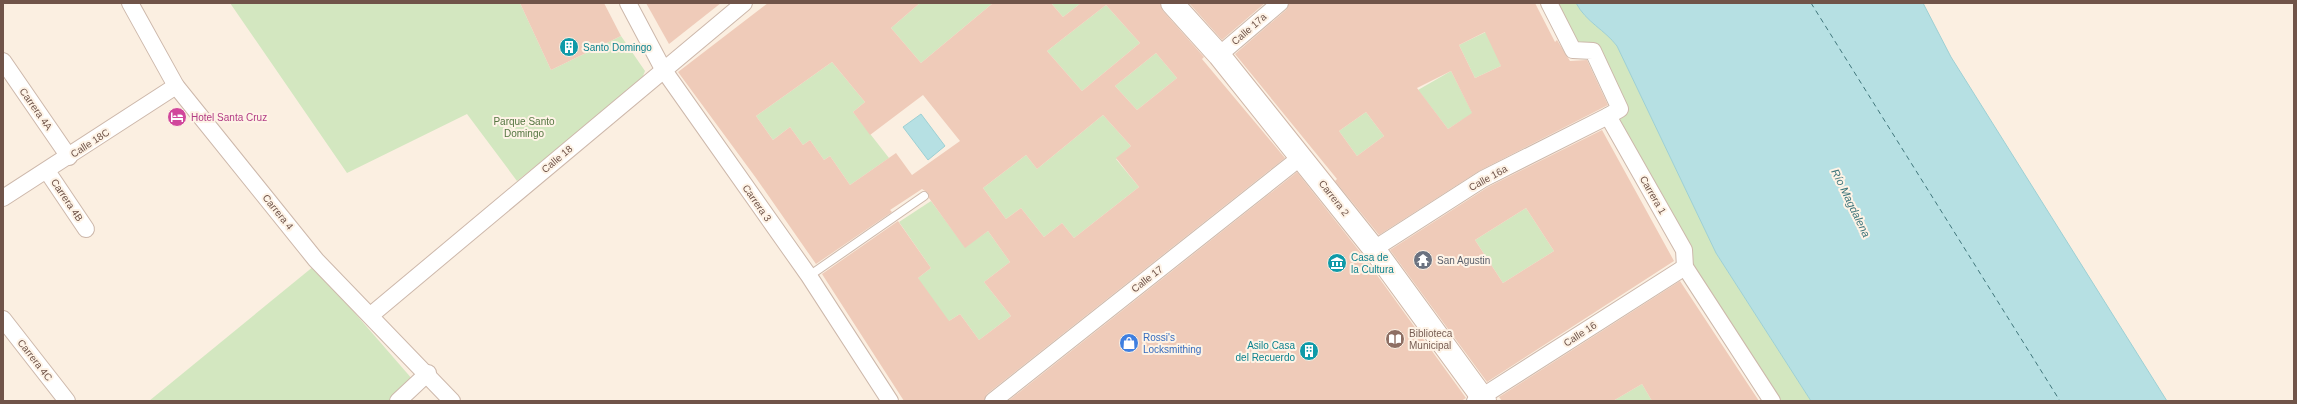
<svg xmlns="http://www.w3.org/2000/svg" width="2297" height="404" viewBox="0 0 2297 404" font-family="Arial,sans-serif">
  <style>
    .green { fill: #d3e7c0 }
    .water { fill: #b6e0e3; stroke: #9dd0d4 }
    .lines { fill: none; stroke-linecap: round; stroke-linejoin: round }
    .ferry { stroke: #41777c; stroke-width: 1; stroke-dasharray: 5 4; stroke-linecap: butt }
    .building { fill: #efcbb9; fill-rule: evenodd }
    .lane-casing { stroke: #cdb8ab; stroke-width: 10 }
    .street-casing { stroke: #cdb8ab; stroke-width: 18 }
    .secondary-casing { stroke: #d0b7a8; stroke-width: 24 }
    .lane { stroke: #fff; stroke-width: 8 }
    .street { stroke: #fff; stroke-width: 16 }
    .secondary { stroke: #fff; stroke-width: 22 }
    .labels { text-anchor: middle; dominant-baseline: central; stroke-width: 4; stroke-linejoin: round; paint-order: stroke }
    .street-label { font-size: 10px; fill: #705449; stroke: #fef3e6 }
    .culture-label { font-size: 10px; fill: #0d838f; stroke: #fef3e6; text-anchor: start }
    .hotel-label { font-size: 10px; fill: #b23c85; stroke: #fef3e6; text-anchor: start }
    .park-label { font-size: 10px; fill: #557642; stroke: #fef3e6 }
    .worship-label { font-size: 10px; fill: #5b616d; stroke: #fef3e6; text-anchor: start }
    .education-label { font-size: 10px; fill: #785e54; stroke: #fef3e6; text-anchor: start }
    .shop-label { font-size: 10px; fill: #366cbe; stroke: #fef3e6; text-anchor: start }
    .water-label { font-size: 11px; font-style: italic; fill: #41777c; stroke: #fef3e6 }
  </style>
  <rect width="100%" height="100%" fill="#fbefe1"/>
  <!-- green -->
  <g class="green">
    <polygon points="230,3 520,3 551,70 621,36 645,71 640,83 517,181 467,114 347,173"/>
    <polygon points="920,3 993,3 921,63 891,28"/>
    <polygon points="1051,3 1081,3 1063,17"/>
    <path d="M1549,3H1576C1586,22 1605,30 1617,46L1716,253L1811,401H1772L1685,267L1608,116L1619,109L1593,52L1573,50Z"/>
    <polygon points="1106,5 1140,43 1082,91 1047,51"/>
    <polygon points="1492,29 1501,66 1475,78 1459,45"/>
    <polygon points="1156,53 1177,78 1137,110 1115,86"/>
    <polygon points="832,62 865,102 853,112 889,158 850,185 830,156 824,160 810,140 803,145 790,127 773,140 756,116"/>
    <polygon points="1451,71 1478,124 1468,130 1462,120 1448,129 1418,90"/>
    <polygon points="1366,112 1384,136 1357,156 1339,131"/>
    <polygon points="1103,115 1131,146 1116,159 1139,187 1074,238 1062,223 1044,237 1021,208 1006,219 983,188 1026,155 1037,169"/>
    <polygon points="931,201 965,247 988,231 1010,262 984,282 1011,316 979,340 960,314 938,328 918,278 931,268 899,222"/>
    <polygon points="1526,208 1554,251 1503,283 1475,240"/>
    <polygon points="314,266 413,380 389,401 149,401"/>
    <polygon points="1642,384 1652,401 1613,401"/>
  </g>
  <!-- water -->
  <g class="water">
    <path d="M1576,3H1923L1951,57L2167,401H1811L1716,253L1617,46C1605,30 1586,22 1576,3Z"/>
    <polygon points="921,114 945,146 928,160 903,127"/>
  </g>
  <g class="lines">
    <!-- ferry -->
    <polyline class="ferry" points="1811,3 2060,401"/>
  </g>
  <!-- building -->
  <g class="building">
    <polygon points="520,3 604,3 621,36 551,70"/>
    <polygon points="646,3 721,3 669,44"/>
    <path d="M768,3H920L891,28L921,63L993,3H1051L1063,17L1081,3H1160L1163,11L1204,57L1202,59L1285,158L987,394L984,401H904L822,274L898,221L931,268L918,278L949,321L960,314L979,340L1011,316L984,282L1010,262L988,231L965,248L929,198L928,193L922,189L890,210L892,212L816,264L756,178L678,72ZM1106,5L1140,43L1082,91L1047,51ZM1156,53L1177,78L1137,110L1115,86ZM832,62L865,102L853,112L870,135L923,95L960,141L912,175L896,153L850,185L830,156L824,160L810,140L803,145L790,127L773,140L756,116ZM1103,115L1131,146L1116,158L1139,187L1074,238L1062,223L1044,237L1021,208L1006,219L983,188L1026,155L1037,169Z"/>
    <polygon points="1189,3 1265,3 1222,40"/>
    <path d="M1289,3H1535L1555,42L1557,40L1570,61L1587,60L1608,105L1479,171L1379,235L1335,181L1337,179L1235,54L1286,10ZM1485,32L1501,66L1475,78L1459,45ZM1451,71L1472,113L1448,129L1417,88ZM1366,112L1384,136L1357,156L1339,131Z"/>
    <path d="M1602,130L1674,261L1487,382L1390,250L1488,187ZM1526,208L1554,251L1503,283L1475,240Z"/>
    <polygon points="1297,172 1364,257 1466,398 1461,401 1008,401"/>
    <polygon points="1680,281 1759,401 1652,401 1642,384 1613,401 1502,401 1499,397"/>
  </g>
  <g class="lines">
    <defs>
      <polyline id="lane" points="809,276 924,196"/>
      <g id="street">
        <polyline points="130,3 176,86 316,260 452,401"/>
        <polyline points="628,3 663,69 809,276 890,401"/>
        <polyline points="1549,3 1573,50 1593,51 1620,109 1608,116 1684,250 1685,267 1772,401"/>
        <polyline points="1219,55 1280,3"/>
        <polyline points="3,61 69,157"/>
        <polyline points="47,171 86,229"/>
        <polyline points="3,198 176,86"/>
        <polyline points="1374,249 1483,179 1608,116"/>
        <polyline points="371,315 744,3"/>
        <polyline points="3,319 67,401"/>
        <polyline points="398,401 428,373"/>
        <polyline points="993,401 1301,157"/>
        <polyline points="1475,401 1685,267"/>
      </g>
      <polyline id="secondary" points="1172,3 1219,55 1374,249 1485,401"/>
    </defs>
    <!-- lane casing -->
    <use href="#lane" class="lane-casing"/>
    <!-- street casing -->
    <use href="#street" class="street-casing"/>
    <!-- secondary casing -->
    <use href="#secondary" class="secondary-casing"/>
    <!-- lane -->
    <use href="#lane" class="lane"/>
    <!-- street -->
    <use href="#street" class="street"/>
    <!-- secondary -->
    <use href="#secondary" class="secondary"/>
  </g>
  <!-- icons -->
  <defs>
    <symbol id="building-disc" viewBox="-11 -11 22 22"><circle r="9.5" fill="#0f9aa8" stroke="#fef3e6"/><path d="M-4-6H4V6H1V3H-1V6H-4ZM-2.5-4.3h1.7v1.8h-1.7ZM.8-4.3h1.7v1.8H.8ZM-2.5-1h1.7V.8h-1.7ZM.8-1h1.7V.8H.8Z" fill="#fff"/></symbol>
    <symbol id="hotel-disc" viewBox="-11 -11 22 22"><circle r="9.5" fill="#d1479c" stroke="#fef3e6"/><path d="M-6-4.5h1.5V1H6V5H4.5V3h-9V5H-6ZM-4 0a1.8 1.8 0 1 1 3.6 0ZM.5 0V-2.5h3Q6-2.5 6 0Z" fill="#fff"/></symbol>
    <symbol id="temple-disc" viewBox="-11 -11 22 22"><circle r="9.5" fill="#6b7280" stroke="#fef3e6"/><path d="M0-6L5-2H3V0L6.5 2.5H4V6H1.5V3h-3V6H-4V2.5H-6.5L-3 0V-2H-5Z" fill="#fff"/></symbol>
    <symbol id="museum-disc" viewBox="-11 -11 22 22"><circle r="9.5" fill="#0f9aa8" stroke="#fef3e6"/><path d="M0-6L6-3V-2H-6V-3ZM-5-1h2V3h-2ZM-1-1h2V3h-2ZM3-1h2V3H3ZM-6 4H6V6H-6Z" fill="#fff"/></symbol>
    <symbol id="library-disc" viewBox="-11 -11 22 22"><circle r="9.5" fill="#8d6e63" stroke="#fef3e6"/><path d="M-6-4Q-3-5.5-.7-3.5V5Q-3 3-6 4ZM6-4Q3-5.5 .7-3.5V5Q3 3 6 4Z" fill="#fff"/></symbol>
    <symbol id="shop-disc" viewBox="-11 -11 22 22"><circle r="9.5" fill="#3f7fe0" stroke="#fef3e6"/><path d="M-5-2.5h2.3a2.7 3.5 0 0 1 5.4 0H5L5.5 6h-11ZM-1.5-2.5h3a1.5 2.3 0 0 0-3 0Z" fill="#fff"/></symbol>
  </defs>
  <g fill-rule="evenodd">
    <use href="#building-disc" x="558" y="36" width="22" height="22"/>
    <use href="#hotel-disc" x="166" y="106" width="22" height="22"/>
    <use href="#temple-disc" x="1412" y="249" width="22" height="22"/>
    <use href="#museum-disc" x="1326" y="252" width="22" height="22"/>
    <use href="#library-disc" x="1384" y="328" width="22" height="22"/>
    <use href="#shop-disc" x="1118" y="332" width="22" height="22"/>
    <use href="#building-disc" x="1298" y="340" width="22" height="22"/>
  </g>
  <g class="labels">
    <!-- street labels -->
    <g class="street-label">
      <text transform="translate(1249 29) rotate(-41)">Calle 17a</text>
      <text transform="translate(36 109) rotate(55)">Carrera 4A</text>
      <text transform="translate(90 143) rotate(-33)">Calle 18C</text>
      <text transform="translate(557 159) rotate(-40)">Calle 18</text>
      <text transform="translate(1488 178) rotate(-29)">Calle 16a</text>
      <text transform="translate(1653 195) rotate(60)">Carrera 1</text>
      <text transform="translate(1334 198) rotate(52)">Carrera 2</text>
      <text transform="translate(67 200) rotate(56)">Carrera 4B</text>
      <text transform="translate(757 203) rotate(55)">Carrera 3</text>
      <text transform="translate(278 212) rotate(51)">Carrera 4</text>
      <text transform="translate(1147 279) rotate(-38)">Calle 17</text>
      <text transform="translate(1580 334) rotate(-33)">Calle 16</text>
      <text transform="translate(35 360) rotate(52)">Carrera 4C</text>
    </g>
    <!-- culture labels -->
    <g class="culture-label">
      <text x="583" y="47">Santo Domingo</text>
      <text x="1351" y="257">Casa de<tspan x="1351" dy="12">la Cultura</tspan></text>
      <text x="1295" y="345" text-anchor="end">Asilo Casa<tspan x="1295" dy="12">del Recuerdo</tspan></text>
    </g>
    <!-- hotel labels -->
    <g class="hotel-label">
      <text x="191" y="117">Hotel Santa Cruz</text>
    </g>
    <!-- park labels -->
    <g class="park-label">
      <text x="524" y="121">Parque Santo<tspan x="524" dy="12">Domingo</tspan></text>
    </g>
    <!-- worship labels -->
    <g class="worship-label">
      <text x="1437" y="260">San Agustin</text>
    </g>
    <!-- education labels -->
    <g class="education-label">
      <text x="1409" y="333">Biblioteca<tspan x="1409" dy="12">Municipal</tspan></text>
    </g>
    <!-- shop labels -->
    <g class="shop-label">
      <text x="1143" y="337">Rossi's<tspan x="1143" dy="12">Locksmithing</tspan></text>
    </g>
    <!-- water labels -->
    <g class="water-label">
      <text transform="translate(1851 203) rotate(64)">Río Magdalena</text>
    </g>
  </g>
  <!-- border -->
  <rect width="2297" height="404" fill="none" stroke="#705449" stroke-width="8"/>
</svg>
